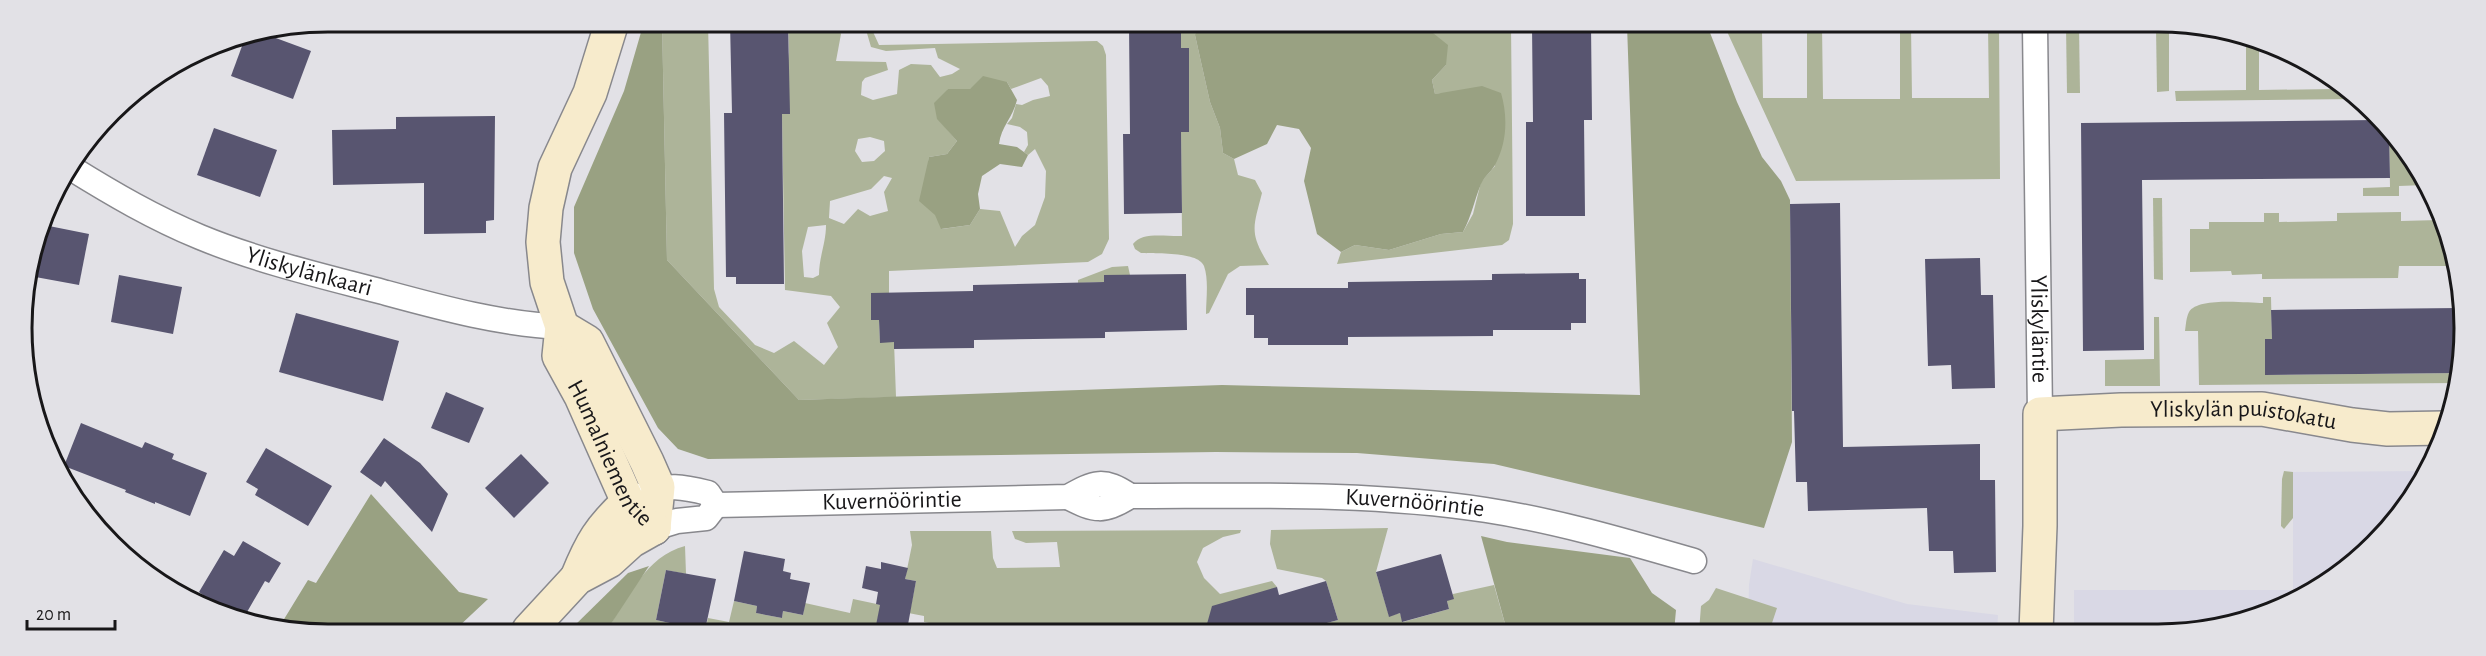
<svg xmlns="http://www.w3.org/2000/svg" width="2486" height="656" viewBox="0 0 2486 656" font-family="'Alegreya Sans',sans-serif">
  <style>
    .built { fill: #d9d8e5 }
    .green { fill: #adb499; fill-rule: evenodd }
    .forest { fill: #99a182 }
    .building { fill: #585570 }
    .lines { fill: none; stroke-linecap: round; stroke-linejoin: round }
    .street-casing { stroke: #88888d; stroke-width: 27 }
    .secondary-casing { stroke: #88888d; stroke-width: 36 }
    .street { stroke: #fff; stroke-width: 24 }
    .secondary { stroke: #f7ebcc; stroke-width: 33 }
    .labels { text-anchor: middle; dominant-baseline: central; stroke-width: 6; stroke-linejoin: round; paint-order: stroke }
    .street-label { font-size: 24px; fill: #181719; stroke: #e2e1e6 }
    .rim { fill: none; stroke: #181719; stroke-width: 3 }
  </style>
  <rect width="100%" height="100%" fill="#e2e1e6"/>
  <!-- built -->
  <g class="built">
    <polygon points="2428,471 2424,481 2361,559 2293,603 2198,632 2074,632 2074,590 2293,590 2293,472"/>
    <polygon points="1753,559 1907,604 1998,615 1997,632 1748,632 1749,585"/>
  </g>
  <!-- green -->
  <g class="green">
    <path d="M662,22H708L714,289L719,307L755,345L774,353L794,341L824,365L838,347L827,323L840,307L831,296L785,290L782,114L789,52L788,22L835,23L841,34L836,61L886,62L888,70L865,78L862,82L861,95L873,100L897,94L899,70L911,64L931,65L940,77L952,74L960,69L938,58L935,48L886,51L871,47L864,23H869L879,45L1097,41L1103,46L1106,55L1109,239L1102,254L1088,262L889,271V293H871V320H879L880,342H894L896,397L799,400L667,260ZM1041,78L1048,86L1050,96L1033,100L1022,105L1016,104L1012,118L1007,124L1020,127L1027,132L1028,145L1024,152L1028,155L1035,149L1046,171L1045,197L1035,225L1022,236L1015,247L1000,211L980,209L970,225L942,229C932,208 925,180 929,157L947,154L957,141L938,119L948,89H970L1007,82L1011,89ZM870,137L884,141L885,151L874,161L862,162L855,151L858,139ZM884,176L892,178L884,192L888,211L870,216L858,209L844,224L829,218L830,201L871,189ZM826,225C826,243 819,257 819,275L813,278L804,277L802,251L808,227Z"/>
    <path d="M1181,24H1197L1195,35L1201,62L1210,102L1220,128L1223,153L1234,159L1238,175L1255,180L1262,193C1253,228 1249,233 1269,265L1240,266L1228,274L1209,313L1206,314C1206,300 1209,280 1204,266C1198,251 1155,254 1141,253L1135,249L1133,244C1142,231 1168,237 1182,236L1181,132H1189V48H1181Z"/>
    <polygon points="1394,24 1511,25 1513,224 1509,240 1502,245 1337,264 1341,252 1355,245 1389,250 1441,234 1463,232 1473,214 1481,182 1495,166 1457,92 1435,94 1432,80 1446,65 1423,25 1396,27"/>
    <polygon points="1724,25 1734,25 1735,31 1762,31 1763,98 1807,98 1807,26 1822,26 1823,99 1900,99 1900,26 1911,26 1912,98 1989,98 1988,26 1999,26 2000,179 1796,181"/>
    <polygon points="2066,26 2079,26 2080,93 2067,93"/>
    <polygon points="2156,27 2169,27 2169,91 2157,92"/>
    <polygon points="2246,38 2259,44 2259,90 2335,89 2335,79 2355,99 2176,101 2175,91 2246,90"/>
    <polygon points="2389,133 2413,157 2425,185 2399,186 2399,196 2363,196 2363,188 2390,187"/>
    <polygon points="2153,198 2162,198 2163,280 2154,279"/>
    <polygon points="2401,212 2401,221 2439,220 2458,266 2399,266 2398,278 2262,279 2262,274 2232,275 2231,271 2190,272 2190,229 2209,229 2209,222 2264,222 2264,213 2279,213 2279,222 2337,221 2337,213"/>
    <polygon points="1128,266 1130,275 1104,275 1104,282 1078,283 1078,280 1112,267"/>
    <path d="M2263,297H2271L2272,339H2265L2266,375L2459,373V383L2199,385L2198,331H2185C2186,325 2186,318 2189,312C2198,297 2246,303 2263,303Z"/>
    <polygon points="2154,317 2159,317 2160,386 2105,386 2105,360 2154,359"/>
    <polygon points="2284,471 2293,472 2293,518 2284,529 2281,526 2282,479"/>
    <polygon points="1388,528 1376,572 1389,616 1400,613 1403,622 1449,609 1447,601 1453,594 1494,585 1507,631 1325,631 1323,624 1338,620 1326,581 1322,578 1277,569 1270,544 1271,530"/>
    <polygon points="1241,530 1240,533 1223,537 1203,548 1197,562 1204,578 1220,594 1272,581 1277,587 1205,631 933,630 934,624 924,622 924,616 903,612 879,613 875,630 705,630 708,618 729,622 734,601 757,606 756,613 782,618 783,611 803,615 805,603 850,613 853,599 910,611 916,581 905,579 912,545 910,531 991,531 993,558 997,568 1060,567 1057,542 1026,543 1015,539 1012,531"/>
    <path d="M685,546L686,574L666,570L656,620L679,625L678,630H607C628,598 646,556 685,546Z"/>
    <polygon points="1716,588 1777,608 1769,632 1699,632 1701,606 1709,600"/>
  </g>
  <!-- forest -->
  <g class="forest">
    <polygon points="644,22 662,22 667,260 799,400 1222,385 1640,395 1627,25 1707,25 1737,102 1762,157 1781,181 1790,200 1792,442 1764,528 1494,464 1357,453 1216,452 708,459 678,449 658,428 593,309 574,253 574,207 624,91"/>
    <path d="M1197,24H1394L1396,27L1423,25L1448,45L1446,65L1432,80L1435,94L1482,86L1501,93C1508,117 1507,143 1495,165C1491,172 1484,177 1481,184C1474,201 1472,215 1463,232L1441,234L1389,250L1355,245L1341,252L1317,234L1304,181L1311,148L1299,129L1277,125L1267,144L1234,159L1223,153L1220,128L1210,102L1201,62L1195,35Z"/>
    <path d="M983,76L1007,82L1017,100C1013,117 1001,127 999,144L1017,147L1028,155L1022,167L1000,164L982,176L978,194L980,209L970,225L941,229L935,215L919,201L929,157L947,154L957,141L937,119L934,103L948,89H970Z"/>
    <polygon points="371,494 459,592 488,599 456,629 278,629 308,580 316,583"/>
    <polygon points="1481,536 1507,542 1630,558 1652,593 1676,610 1674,632 1507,631"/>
    <polygon points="649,566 607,630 570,630 628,573"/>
  </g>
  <!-- building -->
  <g class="building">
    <polygon points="730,22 788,22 790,114 782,114 784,284 736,284 736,277 726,277 724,113 732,113"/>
    <polygon points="1129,23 1181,24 1181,48 1189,48 1189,132 1181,132 1182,213 1124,214 1123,134 1130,134"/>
    <polygon points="1532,25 1591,25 1592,120 1584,120 1585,216 1526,216 1526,122 1533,122"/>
    <polygon points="265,34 311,51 293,99 231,76 245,38"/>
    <polygon points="495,116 494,220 486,221 486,233 424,234 424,183 333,185 332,130 396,129 396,117"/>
    <polygon points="2376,120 2389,133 2390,178 2142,180 2144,350 2083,351 2081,123"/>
    <polygon points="214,128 277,150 260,197 197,175"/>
    <polygon points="1840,203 1843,447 1980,444 1980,480 1995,480 1996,572 1954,573 1953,551 1929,551 1927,508 1808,511 1807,482 1796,482 1794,411 1792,411 1790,204"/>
    <polygon points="44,225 89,234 79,285 30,276"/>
    <polygon points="1980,258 1981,295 1993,295 1995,388 1952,389 1951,365 1928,366 1925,259"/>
    <polygon points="1579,273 1579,279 1586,279 1586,323 1571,323 1571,330 1493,330 1493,336 1348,337 1348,345 1268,345 1268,338 1254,338 1254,315 1246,315 1246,288 1348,288 1348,282 1492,280 1492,274"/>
    <polygon points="1186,274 1187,330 1105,332 1105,338 974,340 974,348 894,349 894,342 880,343 879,320 871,320 871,293 973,291 973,285 1104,282 1104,275"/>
    <polygon points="119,275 182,287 173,334 111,322"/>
    <polygon points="2459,308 2459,373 2265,375 2265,339 2272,339 2271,310"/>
    <polygon points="296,313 399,341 383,401 279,372"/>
    <polygon points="446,392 484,408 469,443 431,428"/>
    <polygon points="81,423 142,448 145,442 174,454 172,459 207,473 190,516 155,502 155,504 125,492 126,490 64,466"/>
    <polygon points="384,438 420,463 448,494 432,532 385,481 381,487 360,472"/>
    <polygon points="266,448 332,486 308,526 255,495 258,489 246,482"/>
    <polygon points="521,454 549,483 514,518 485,488"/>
    <polygon points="243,541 281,563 269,583 265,581 243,619 200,601 203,595 199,592 224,550 234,556"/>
    <polygon points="744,551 785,559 783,571 791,573 790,579 810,583 803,615 783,611 782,618 756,613 757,606 734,601"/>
    <polygon points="1441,554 1454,599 1447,601 1449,609 1402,622 1400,613 1389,617 1376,572"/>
    <polygon points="881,562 908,568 905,579 916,581 907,630 875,630 880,605 876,604 878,592 862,588 866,566 881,569"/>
    <polygon points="666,570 716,579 705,630 678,630 679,625 656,620"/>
    <polygon points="1326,581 1338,620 1323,624 1325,631 1205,631 1212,606 1277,587 1279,595"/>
  </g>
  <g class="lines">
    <defs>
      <g id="street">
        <path id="s1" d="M2035,26L2040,414"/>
        <path id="s2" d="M71,168C113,194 154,218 200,237C258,261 322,276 383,292C442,308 500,324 562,327"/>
        <path d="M643,495C666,483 684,487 708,493L716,505"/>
        <path id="s3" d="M1068,497C1095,511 1104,513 1130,496C1249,496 1368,492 1486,510C1557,521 1625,541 1694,561"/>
        <path id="s4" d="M716,505L1068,497C1095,482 1103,478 1130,496"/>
        <polyline points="654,528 677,521 706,518 716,505"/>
      </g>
      <g id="secondary">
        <path id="s5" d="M612,22L590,93L555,168L546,208L543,242L547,282L562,327L559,356L581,396L628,502L654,528"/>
        <polyline points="562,327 587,342 647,462 658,487 654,528"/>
        <path d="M577,578C591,543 600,528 628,502"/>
        <polyline points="529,630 577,578 609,561 631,541 654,528"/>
        <path id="s6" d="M2036,632L2040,526V414L2121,410L2262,409L2352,425L2388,429L2444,428"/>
      </g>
    </defs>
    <!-- street casing -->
    <use href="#street" class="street-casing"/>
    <!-- secondary casing -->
    <use href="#secondary" class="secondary-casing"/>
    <!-- street -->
    <use href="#street" class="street"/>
    <!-- secondary -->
    <use href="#secondary" class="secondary"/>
  </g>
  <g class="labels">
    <!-- street labels -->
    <g class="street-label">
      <text stroke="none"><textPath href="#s2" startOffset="261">Yliskylänkaari</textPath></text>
      <text stroke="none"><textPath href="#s1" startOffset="303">Yliskyläntie</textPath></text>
      <text stroke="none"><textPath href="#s6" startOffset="422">Yliskylän puistokatu</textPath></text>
      <text stroke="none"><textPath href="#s5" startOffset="459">Humalniementie</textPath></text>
      <text stroke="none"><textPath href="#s4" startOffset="176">Kuvernöörintie</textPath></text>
      <text stroke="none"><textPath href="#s3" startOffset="352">Kuvernöörintie</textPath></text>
    </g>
  </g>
  <!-- crop -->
  <path d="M0 0H2486V656H0ZM328 32H2158A296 296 0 0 1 2454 328V328A296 296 0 0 1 2158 624H328A296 296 0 0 1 32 328V328A296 296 0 0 1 328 32Z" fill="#e2e1e6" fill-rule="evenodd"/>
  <path class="rim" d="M328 32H2158A296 296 0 0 1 2454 328V328A296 296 0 0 1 2158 624H328A296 296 0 0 1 32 328V328A296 296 0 0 1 328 32Z"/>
  <!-- scale -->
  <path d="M27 620v9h88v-9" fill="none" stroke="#181719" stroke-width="3"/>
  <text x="36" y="620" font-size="18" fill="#181719" stroke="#e2e1e6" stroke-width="4.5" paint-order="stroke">20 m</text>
</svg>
